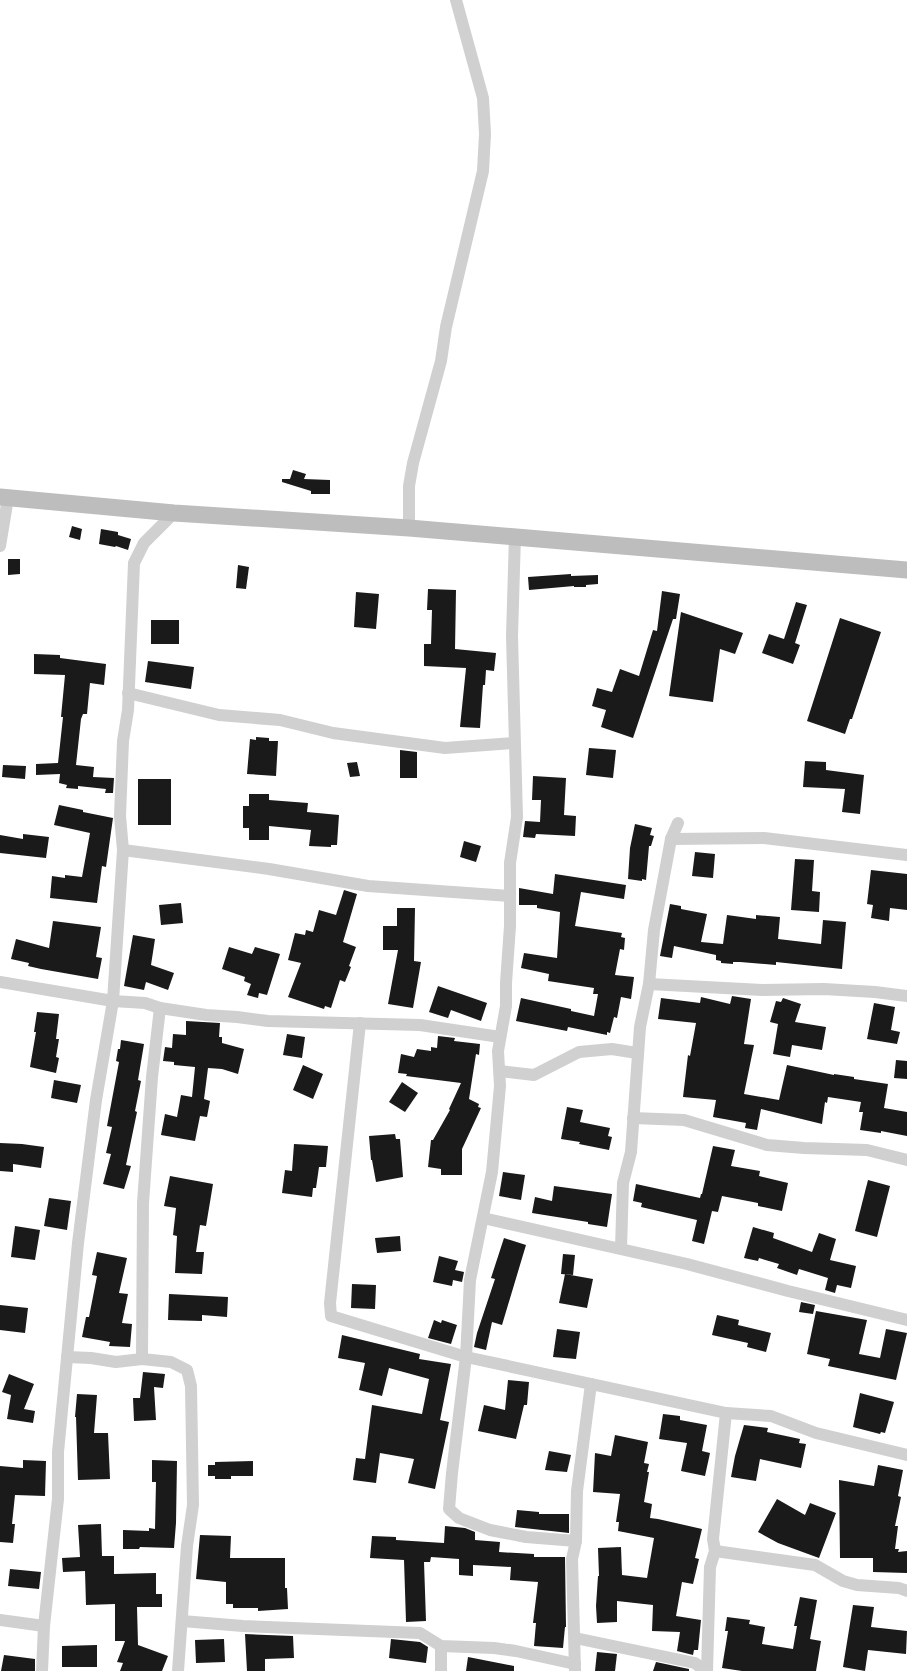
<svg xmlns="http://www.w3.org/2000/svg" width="907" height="1671" viewBox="0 0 907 1671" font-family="'Fira Sans',sans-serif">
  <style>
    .building { fill: #1a1a1a }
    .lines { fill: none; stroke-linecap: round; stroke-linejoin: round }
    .street { stroke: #d0d0d0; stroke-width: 12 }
    .secondary { stroke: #bdbdbd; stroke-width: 17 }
  </style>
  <rect width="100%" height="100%" fill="#fff"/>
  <!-- building -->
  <g class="building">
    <polygon points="293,470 306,474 304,479 330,480 330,494 311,494 311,491 282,482 282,479 290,479"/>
    <polygon points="72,526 82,529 80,540 69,537"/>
    <polygon points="101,529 118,532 118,535 131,539 128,550 116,546 115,547 99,544"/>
    <polygon points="8,559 20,559 20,574 8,575"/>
    <polygon points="238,565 249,567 246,589 236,588"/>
    <polygon points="571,574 571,576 598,575 598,584 586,585 586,587 574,587 574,586 529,590 528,577"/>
    <polygon points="428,589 456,590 455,649 496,653 494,671 486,670 485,685 483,685 480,728 460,727 466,668 424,666 424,644 431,644 432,610 427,610"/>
    <polygon points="662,591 680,594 676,619 673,619 633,738 601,727 606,710 592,706 597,688 612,692 620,669 639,676 653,630 657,631"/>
    <polygon points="356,592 379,594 376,629 354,627"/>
    <polygon points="796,602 807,605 795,643 800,645 793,664 762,653 769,634 784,639"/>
    <polygon points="681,612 743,633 735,654 720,649 713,702 669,696"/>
    <polygon points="840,618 881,632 852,719 850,719 845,734 807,721"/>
    <rect x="151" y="620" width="28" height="24"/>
    <polygon points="34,654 60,655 60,658 106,664 104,685 90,683 87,714 83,714 81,719 76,765 94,767 93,777 114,778 113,793 105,793 106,789 78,786 78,789 66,788 67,785 59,783 60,774 36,775 36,764 58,763 63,717 61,717 65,675 34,674"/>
    <polygon points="148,661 194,667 191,689 145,682"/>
    <polygon points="256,737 269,738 269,741 278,741 276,776 247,774 250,739 256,740"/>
    <polygon points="589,748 616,750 613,778 586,775"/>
    <polygon points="400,750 417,752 417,778 400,778"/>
    <polygon points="805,761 826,762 826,770 864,775 860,814 842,812 845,789 803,787"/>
    <polygon points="357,762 360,776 350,777 347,763"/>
    <polygon points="3,765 26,766 25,779 2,777"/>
    <polygon points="533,776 566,778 564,815 576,816 575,836 536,834 535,838 523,837 525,821 540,822 541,800 532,800"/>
    <rect x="138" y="779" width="33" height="46"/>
    <polygon points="249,794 269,794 269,800 308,803 307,812 339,815 337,845 331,845 331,847 309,846 311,830 269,826 269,840 249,840 249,828 243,828 243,806 249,806"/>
    <polygon points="59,805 83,810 83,812 113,818 106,867 102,866 97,903 50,898 52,876 65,878 65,875 82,877 90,833 54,825"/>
    <polygon points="635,824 652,828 650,835 654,836 651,846 649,846 646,880 642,879 642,881 628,879 630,848"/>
    <polygon points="23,834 49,837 46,858 0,853 0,835 23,839"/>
    <polygon points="464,841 481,846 476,862 460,857"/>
    <polygon points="695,852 715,854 713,878 692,876"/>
    <polygon points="795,859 814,860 812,891 820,892 819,912 791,910"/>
    <polygon points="871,870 907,874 907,910 890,908 889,921 871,918 873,905 867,904"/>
    <polygon points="555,874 626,885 624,899 581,892 575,926 622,933 621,937 625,938 624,950 620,949 615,975 634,977 631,999 621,997 617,1018 614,1017 610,1033 607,1032 607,1035 568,1027 567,1031 516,1021 521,998 571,1009 571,1011 594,1016 598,994 593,994 594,988 548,981 549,974 521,968 524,953 557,958 560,912 537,908 537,905 519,905 519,888 553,894"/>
    <polygon points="344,890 357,894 343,942 356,947 349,966 351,967 345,982 340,980 331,1008 325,1006 324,1009 288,997 301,963 288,960 295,933 305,935 306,930 313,932 319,910 336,915"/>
    <polygon points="181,903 183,923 161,925 159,905"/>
    <polygon points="670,904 681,906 681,909 707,914 701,942 723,944 727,915 756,919 756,915 780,917 778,939 821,944 823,920 846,922 842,969 776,962 776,965 740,962 733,962 733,964 721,963 721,961 716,960 716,955 674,946 672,958 660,956"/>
    <polygon points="397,908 415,908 414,961 421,962 413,1008 388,1004 398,950 383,950 383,926 397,926"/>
    <polygon points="53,921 101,927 96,957 102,958 98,979 41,969 28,966 29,963 11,959 16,939 49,948"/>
    <polygon points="133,935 155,939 151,965 174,973 168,990 146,982 144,990 124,986"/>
    <polygon points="229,947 252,954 255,947 280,954 267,995 259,993 258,998 247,995 251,984 244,981 245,977 222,969"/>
    <polygon points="438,986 487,1003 481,1021 451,1010 448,1018 429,1012"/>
    <polygon points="732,996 751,999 744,1044 754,1045 744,1094 779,1100 787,1065 834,1075 834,1074 854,1077 854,1079 888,1084 884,1108 907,1112 907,1136 881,1131 881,1133 860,1130 863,1112 859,1112 861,1102 828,1097 827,1103 825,1102 822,1124 761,1109 757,1130 745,1128 746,1123 713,1117 716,1100 683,1097 688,1055 690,1056 696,1023 658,1019 661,998 700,1003 701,997 730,1004"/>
    <polygon points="783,998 801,1004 795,1022 826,1027 822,1050 792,1045 790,1057 773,1054 778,1024 770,1022 776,1001 781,1002"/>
    <polygon points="874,1003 895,1007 891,1030 900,1032 897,1044 867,1039"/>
    <polygon points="37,1012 59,1014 56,1039 59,1039 56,1057 59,1058 56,1073 30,1067 36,1032 34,1032"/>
    <polygon points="186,1021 220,1023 219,1037 222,1037 222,1043 244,1049 238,1074 222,1069 208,1068 204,1099 210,1101 207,1117 200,1116 195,1141 161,1135 165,1114 177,1117 181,1095 192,1097 195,1067 174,1065 174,1062 163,1061 165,1047 172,1048 173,1034 186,1035"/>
    <polygon points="287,1034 305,1037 302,1058 283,1055"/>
    <polygon points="438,1036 455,1038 454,1041 480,1044 479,1055 476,1054 469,1099 479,1104 478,1107 481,1108 462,1149 462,1175 441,1175 441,1169 428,1167 431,1140 433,1140 450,1110 449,1109 461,1083 406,1076 407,1074 398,1073 401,1054 414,1057 417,1049 431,1051 431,1047 437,1048"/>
    <polygon points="121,1040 144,1044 138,1080 141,1081 135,1111 137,1112 126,1165 131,1166 124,1189 103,1184 111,1154 106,1153 112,1127 107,1126 119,1062 116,1061 118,1049 120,1049"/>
    <polygon points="896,1060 907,1061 907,1079 894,1078"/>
    <polygon points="303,1065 323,1074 313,1099 293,1090"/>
    <polygon points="54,1080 81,1085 77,1103 51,1098"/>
    <polygon points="402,1082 418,1093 405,1112 389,1102"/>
    <polygon points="567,1107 583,1110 580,1122 610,1128 608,1136 612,1137 609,1150 579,1144 580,1142 561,1139"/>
    <polygon points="395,1134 396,1139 400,1139 403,1177 376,1182 372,1160 371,1160 369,1136"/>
    <polygon points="0,1143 22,1144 44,1147 41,1168 13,1164 13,1172 0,1171"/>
    <polygon points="294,1144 328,1146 326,1167 319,1167 316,1188 313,1188 312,1197 282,1193 285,1170 292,1171"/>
    <polygon points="713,1146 735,1150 731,1166 760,1171 759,1176 788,1183 782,1211 758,1206 758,1203 722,1196 718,1212 712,1211 704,1244 692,1241 697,1220 641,1207 642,1203 633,1201 636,1184 700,1198 701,1194 702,1194"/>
    <polygon points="503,1172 525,1175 521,1200 499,1196"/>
    <polygon points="170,1176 213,1184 206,1226 200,1225 196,1252 204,1252 202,1274 175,1273 177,1236 173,1235 176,1208 164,1206"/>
    <polygon points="868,1180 890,1186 877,1237 855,1231"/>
    <polygon points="554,1186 612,1194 607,1227 588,1224 588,1222 532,1213 535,1197 552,1201"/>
    <polygon points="49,1198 71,1201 67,1230 44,1226"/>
    <polygon points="15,1226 40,1230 35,1260 11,1257"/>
    <polygon points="753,1227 774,1233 773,1238 812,1252 819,1233 836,1239 830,1260 856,1266 851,1288 837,1285 835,1293 825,1290 828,1278 799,1269 797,1275 777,1268 779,1264 759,1258 758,1261 744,1258"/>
    <polygon points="400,1236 401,1251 377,1253 375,1238"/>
    <polygon points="504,1238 526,1245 502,1325 492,1322 486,1350 474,1347 477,1333 495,1279 491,1278"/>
    <polygon points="97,1252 127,1258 119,1293 128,1294 122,1323 132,1324 130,1347 109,1346 110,1342 82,1337 86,1317 89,1317 97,1276 92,1275"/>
    <polygon points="563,1254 575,1255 573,1275 561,1274"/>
    <polygon points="439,1256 458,1261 455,1270 464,1272 462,1282 453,1280 452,1286 433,1282"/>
    <polygon points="565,1274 593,1279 587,1308 559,1303"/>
    <polygon points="352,1284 376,1285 375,1309 351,1308"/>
    <polygon points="169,1294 228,1297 227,1317 202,1315 202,1321 168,1320"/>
    <polygon points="801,1302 815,1305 813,1314 799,1312"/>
    <polygon points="0,1305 28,1308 25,1333 0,1330"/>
    <polygon points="816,1311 867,1320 859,1354 880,1358 886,1329 907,1333 896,1380 828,1366 830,1359 807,1354"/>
    <polygon points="717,1315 739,1320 738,1325 771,1333 766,1352 747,1347 748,1343 712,1335"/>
    <polygon points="434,1320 441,1323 442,1320 457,1325 451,1344 428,1338"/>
    <polygon points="557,1329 580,1332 576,1359 553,1357"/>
    <polygon points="342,1335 420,1354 419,1359 451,1364 440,1420 449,1422 435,1489 408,1483 414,1459 380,1453 376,1483 353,1480 356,1458 365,1459 372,1405 422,1414 429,1379 389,1368 382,1396 359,1390 365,1363 338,1358"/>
    <polygon points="143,1372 165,1374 163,1388 154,1387 156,1420 134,1421 133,1398 140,1398"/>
    <polygon points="9,1374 34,1384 24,1409 35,1411 33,1423 7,1419 11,1395 2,1392"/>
    <polygon points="508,1380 529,1382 527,1405 524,1405 516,1439 478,1431 484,1405 505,1410"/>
    <polygon points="860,1393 894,1402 885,1433 881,1432 880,1434 853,1427"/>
    <polygon points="77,1394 97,1395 94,1433 108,1433 110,1479 78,1480 76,1417 75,1417"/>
    <polygon points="663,1414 680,1416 680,1420 707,1425 702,1451 710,1453 705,1476 681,1471 687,1443 659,1439"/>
    <polygon points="744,1425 768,1428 767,1432 800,1439 799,1443 806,1444 801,1468 760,1459 756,1481 731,1477 735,1456"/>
    <polygon points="615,1435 648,1442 644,1463 649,1464 647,1472 649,1472 644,1502 652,1504 650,1518 658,1519 702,1529 695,1558 699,1559 693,1584 682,1582 676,1616 701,1620 698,1650 694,1650 693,1655 677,1651 680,1632 652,1631 653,1605 617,1601 617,1622 597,1623 596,1606 598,1576 599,1576 598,1548 621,1547 622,1575 647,1578 654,1538 618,1531 619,1522 616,1522 620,1494 593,1492 595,1453 611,1456"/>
    <polygon points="549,1451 571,1455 567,1472 545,1470"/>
    <polygon points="23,1460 46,1461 45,1496 15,1495 12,1524 15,1524 13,1543 0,1542 0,1466 23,1468"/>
    <polygon points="152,1460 177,1461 176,1523 174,1548 140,1547 139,1549 123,1549 123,1530 149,1531 149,1528 155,1529 156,1482 152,1482"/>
    <polygon points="253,1461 253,1476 231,1476 231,1479 215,1479 215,1476 208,1476 208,1465 215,1465 215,1462"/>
    <polygon points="878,1465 903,1470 898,1496 901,1497 895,1526 898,1526 895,1549 899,1549 898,1552 907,1551 907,1573 873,1572 873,1558 840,1558 839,1480 874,1486"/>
    <polygon points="777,1499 805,1515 810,1503 836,1513 819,1558 778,1543 758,1532"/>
    <polygon points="517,1510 539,1512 539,1514 569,1514 569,1533 515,1527"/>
    <polygon points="101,1524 102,1556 114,1556 114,1574 156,1573 156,1594 162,1594 162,1607 137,1607 138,1645 168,1656 162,1671 120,1671 123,1663 117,1662 125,1641 115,1641 115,1604 86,1605 85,1571 63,1572 62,1558 80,1557 78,1525"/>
    <polygon points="445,1526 465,1528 475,1532 475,1540 500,1542 499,1552 534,1554 534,1557 565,1557 566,1627 565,1627 563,1648 534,1646 536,1623 533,1623 538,1582 510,1580 511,1567 473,1565 473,1576 459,1575 459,1559 431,1557 430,1562 424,1562 426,1621 406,1622 404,1560 370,1558 372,1536 396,1537 396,1540 444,1543"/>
    <polygon points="200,1535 231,1536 230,1558 285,1558 285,1588 287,1588 288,1609 258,1611 258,1608 233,1608 233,1604 226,1604 226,1582 196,1579"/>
    <polygon points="10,1569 41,1572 39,1589 8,1586"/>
    <polygon points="800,1597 817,1600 810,1639 821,1641 816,1671 742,1671 722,1668 728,1631 725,1631 727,1617 750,1620 749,1624 765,1627 762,1644 793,1649 797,1626 794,1626"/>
    <polygon points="853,1605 874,1607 871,1627 907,1631 906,1654 868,1650 865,1671 843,1667"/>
    <polygon points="245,1634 293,1636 294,1658 265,1659 265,1671 247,1671"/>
    <polygon points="224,1639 225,1662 196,1663 195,1640"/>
    <polygon points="391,1639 420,1642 428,1647 426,1663 389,1658"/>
    <polygon points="97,1645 97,1667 62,1667 62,1646"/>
    <polygon points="597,1652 617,1654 615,1671 595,1671"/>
    <polygon points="4,1655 35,1659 35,1671 1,1671"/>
    <polygon points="468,1657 514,1666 514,1671 466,1671"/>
    <polygon points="656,1662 689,1669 689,1671 653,1671"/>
  </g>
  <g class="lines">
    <!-- street -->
    <g class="street">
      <polyline points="409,528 409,486 413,463 441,361 446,327 483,171 485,134 483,98 456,0"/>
      <polyline points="515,536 512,636 517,817 510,863 510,926 506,983 506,1006 498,1051 500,1086 492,1172 470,1280 466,1357 452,1473 449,1509 459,1518 490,1530 526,1537 576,1541"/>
      <polyline points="0,546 8,498"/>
      <polyline points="128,693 219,715 280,720 333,733 445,748 514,743"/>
      <polyline points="671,839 764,838 907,855"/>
      <polyline points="123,850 269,869 368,886 510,896"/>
      <polyline points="0,982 113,1001 145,1003 160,1008 206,1015 237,1017 268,1021 420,1025 500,1037"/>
      <polyline points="649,984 762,990 824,989 875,992 907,996"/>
      <polyline points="360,1023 330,1303 331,1316 466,1357 726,1413 771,1416 816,1433 907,1455"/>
      <polyline points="500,1071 534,1075 579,1052 612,1049 637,1053"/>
      <polyline points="633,1118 684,1120 767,1145 804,1148 867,1150 907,1160"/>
      <polyline points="483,1218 687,1264 788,1291 907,1320"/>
      <polyline points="621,1248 623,1183 631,1152 640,1027 649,984 654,930 671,839 678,823"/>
      <polyline points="67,1357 91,1358 116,1362 142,1359 171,1362 187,1370 191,1386 193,1505 187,1546 178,1671"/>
      <polyline points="142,1359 143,1203 152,1077 160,1008"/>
      <polyline points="715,1551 815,1565 843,1581 857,1585 899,1588 907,1591"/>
      <polyline points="0,1620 44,1626"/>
      <polyline points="182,1621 243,1626 420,1633 441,1646 494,1648 516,1651 575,1664"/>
      <polyline points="575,1638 695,1663 705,1671"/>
      <polyline points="441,1646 441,1671"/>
      <polyline points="42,1671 44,1626 58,1499 58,1452 78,1243 96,1100 113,1001 123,850 120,816 123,741 128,710 134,563 144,543 174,513"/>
      <polyline points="575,1671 572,1559 576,1541 577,1491 591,1384"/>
      <polyline points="707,1671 710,1567 715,1551 713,1539 726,1413"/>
    </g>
    <!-- secondary -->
    <polyline class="secondary" points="0,497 174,513 409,528 907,570"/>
  </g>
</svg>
